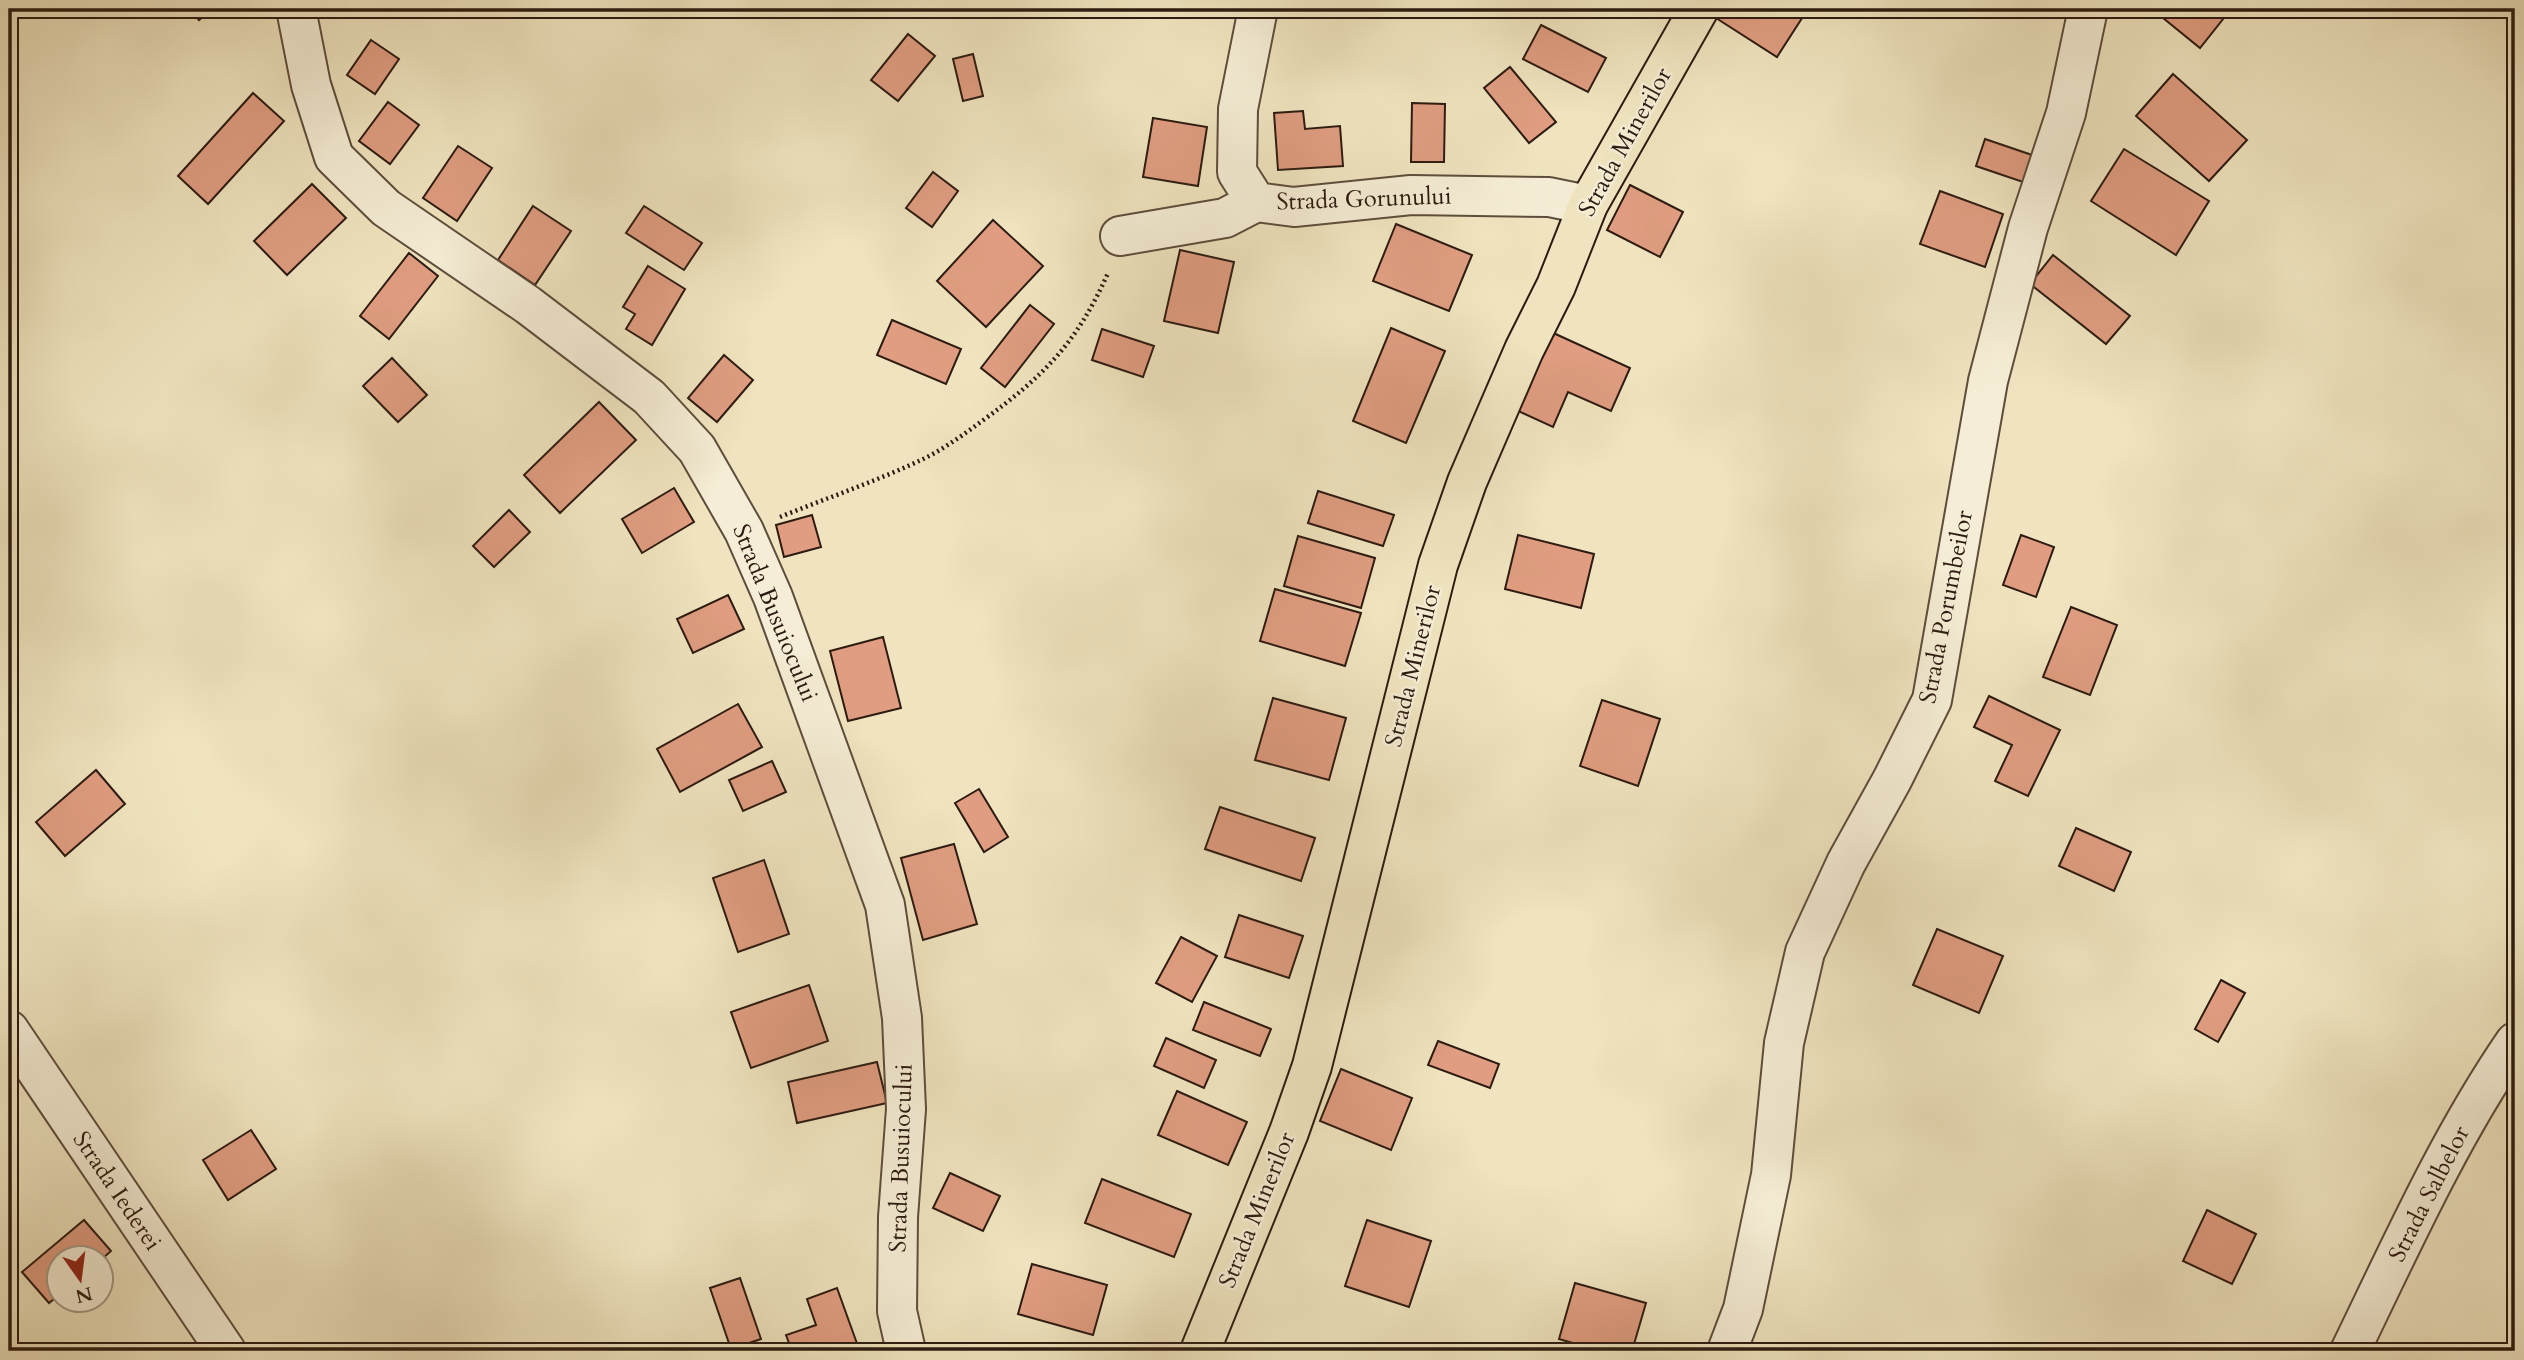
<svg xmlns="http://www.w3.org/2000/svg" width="2524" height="1360" viewBox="0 0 2524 1360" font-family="Cardo,serif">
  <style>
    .building { fill: #e09d81; stroke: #2d1b11; stroke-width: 2 }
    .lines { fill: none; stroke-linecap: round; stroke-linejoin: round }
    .minor-casing { stroke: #5e4d3c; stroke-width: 42 }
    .major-casing { stroke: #2d1b11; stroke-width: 42 }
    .path { stroke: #2d1b11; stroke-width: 4.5; stroke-dasharray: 2 3.5; stroke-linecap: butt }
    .minor { stroke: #f5edd5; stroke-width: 38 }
    .major { stroke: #efe4bf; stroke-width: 38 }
    .labels { text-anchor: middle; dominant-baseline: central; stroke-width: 5; stroke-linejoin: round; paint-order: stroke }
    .street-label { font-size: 24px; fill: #2d1b11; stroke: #f5edd5 }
  </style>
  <rect width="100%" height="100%" fill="#efe4bf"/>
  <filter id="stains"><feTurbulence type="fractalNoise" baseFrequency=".00286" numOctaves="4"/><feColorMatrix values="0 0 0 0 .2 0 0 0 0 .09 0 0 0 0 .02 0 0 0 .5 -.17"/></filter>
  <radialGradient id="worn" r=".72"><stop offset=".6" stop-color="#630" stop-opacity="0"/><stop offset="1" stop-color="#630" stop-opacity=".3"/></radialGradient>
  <!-- building -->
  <g class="building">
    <polygon points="189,9 212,9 199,20"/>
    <polygon points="1722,9 1795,9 1804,15 1777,57 1716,18"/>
    <polygon points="2152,9 2231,9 2200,48"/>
    <polygon points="1541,25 1606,58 1588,92 1523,59"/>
    <polygon points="908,34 935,56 898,101 871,80"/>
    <polygon points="371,40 399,59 375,94 347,75"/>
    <polygon points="973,54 983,96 963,101 953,59"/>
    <polygon points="1510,67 1556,122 1529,143 1484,88"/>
    <polygon points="2173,74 2247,140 2209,181 2136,116"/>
    <polygon points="253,93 284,121 208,204 178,176"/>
    <polygon points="388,102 419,125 390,164 359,141"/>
    <polygon points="1412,103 1445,104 1444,162 1411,162"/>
    <polygon points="1303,111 1305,129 1340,126 1343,166 1278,170 1274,113"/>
    <polygon points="1153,118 1207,127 1198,186 1143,177"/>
    <polygon points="1985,139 2032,155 2023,182 1976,166"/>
    <polygon points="458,146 492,168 457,221 423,198"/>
    <polygon points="2124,149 2209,201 2176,255 2091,201"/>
    <polygon points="933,172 958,191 932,227 906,208"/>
    <polygon points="312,184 346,218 287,275 254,241"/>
    <polygon points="1630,185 1683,212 1660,257 1607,230"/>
    <polygon points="1940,191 2003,214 1985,267 1920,244"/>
    <polygon points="533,206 571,231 535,285 498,260"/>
    <polygon points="644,206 702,243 684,270 626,233"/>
    <polygon points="993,220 1043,266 986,327 937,281"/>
    <polygon points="1396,224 1472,255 1449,311 1373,281"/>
    <polygon points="1180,250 1234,262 1218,333 1164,321"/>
    <polygon points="409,253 438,276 389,339 360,316"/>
    <polygon points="2053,255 2130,316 2106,344 2030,284"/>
    <polygon points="648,266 685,289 652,345 626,329 635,314 623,307"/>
    <polygon points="1030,305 1054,324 1005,387 981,368"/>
    <polygon points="892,320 961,349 946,384 877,355"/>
    <polygon points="1391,328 1445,351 1406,443 1353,421"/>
    <polygon points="1102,329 1154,346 1143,377 1092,360"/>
    <polygon points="1549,331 1630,368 1611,411 1568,392 1553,427 1514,409"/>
    <polygon points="724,355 753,380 717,422 688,398"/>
    <polygon points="392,358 427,395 398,422 363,386"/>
    <polygon points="599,402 636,440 560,513 524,475"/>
    <polygon points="674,488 694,522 642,553 622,519"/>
    <polygon points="1318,491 1394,515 1383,546 1308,523"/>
    <polygon points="509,510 530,532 494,567 473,546"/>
    <polygon points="812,515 821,547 784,557 776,525"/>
    <polygon points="1518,535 1594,554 1581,608 1505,589"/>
    <polygon points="2021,535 2054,547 2036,597 2003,585"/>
    <polygon points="1298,536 1375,558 1361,608 1284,586"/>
    <polygon points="1275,589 1361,613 1345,666 1260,641"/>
    <polygon points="728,595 744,629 693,653 677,619"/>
    <polygon points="2071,607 2117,625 2090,695 2043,677"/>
    <polygon points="883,637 901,708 848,721 830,651"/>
    <polygon points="1989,696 2060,730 2028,796 1995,781 2012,745 1974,727"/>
    <polygon points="1273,698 1346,718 1329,780 1255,760"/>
    <polygon points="1602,700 1660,719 1638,786 1580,766"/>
    <polygon points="738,704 762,747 680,792 657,749"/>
    <polygon points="772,761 786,792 743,811 729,780"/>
    <polygon points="96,770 125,804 65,856 36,822"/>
    <polygon points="979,789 1008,837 984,852 955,803"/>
    <polygon points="1220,807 1315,838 1301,881 1205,849"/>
    <polygon points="2076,828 2131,852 2114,891 2059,866"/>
    <polygon points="954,844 977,924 923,940 901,858"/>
    <polygon points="764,860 789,934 738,952 713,878"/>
    <polygon points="1239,915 1303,936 1289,978 1225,957"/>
    <polygon points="1937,929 2003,956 1979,1013 1913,985"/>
    <polygon points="1181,937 1217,956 1192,1002 1156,983"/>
    <polygon points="2221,980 2245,993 2218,1042 2195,1029"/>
    <polygon points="809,985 828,1041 751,1068 731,1012"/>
    <polygon points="1204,1002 1271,1029 1260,1056 1193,1030"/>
    <polygon points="1166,1038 1216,1060 1204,1088 1154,1066"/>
    <polygon points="1438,1041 1499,1064 1490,1088 1428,1065"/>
    <polygon points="877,1062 887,1103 797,1123 788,1082"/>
    <polygon points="1341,1069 1412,1098 1391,1150 1320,1121"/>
    <polygon points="1177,1091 1247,1122 1228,1165 1158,1135"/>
    <polygon points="251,1130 276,1169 228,1200 203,1160"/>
    <polygon points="950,1173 1000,1196 983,1231 933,1208"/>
    <polygon points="1102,1179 1191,1214 1174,1257 1085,1223"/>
    <polygon points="2207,1210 2256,1234 2232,1284 2183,1261"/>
    <polygon points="84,1220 111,1251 102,1259 60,1258 60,1294 49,1303 22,1272"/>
    <polygon points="1367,1220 1431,1241 1409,1307 1345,1286"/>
    <polygon points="1032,1264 1107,1285 1093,1335 1018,1314"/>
    <polygon points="740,1278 761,1339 731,1349 710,1288"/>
    <polygon points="1575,1283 1646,1303 1632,1351 1600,1351 1559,1339"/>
    <polygon points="837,1288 859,1349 852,1351 792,1351 786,1335 816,1325 807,1299"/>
  </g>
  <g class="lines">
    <defs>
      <g id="minor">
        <polyline points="296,9 311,85 334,157 386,208 528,305 649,397 697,449 744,531 773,597 885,905 902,1018 906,1109 898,1217 897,1311 906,1351"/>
        <polyline points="1258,9 1238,109 1237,172 1256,202 1294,207 1411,195 1549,197 1588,205"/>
        <polyline points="1120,236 1225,218 1256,202"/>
        <polyline points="9,1030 226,1351"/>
        <polyline points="1727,1351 1743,1309 1771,1175 1784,1043 1805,952 1846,863 1892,780 1932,700 1988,381 2028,228 2066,113 2088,9"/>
        <path d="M2350,1351C2401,1246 2449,1138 2515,1042"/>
      </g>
      <polyline id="major" points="1200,1351 1289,1132 1312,1066 1438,565 1467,482 1524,350 1556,286 1588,205 1699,9"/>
    </defs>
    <!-- minor casing -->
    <use href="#minor" class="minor-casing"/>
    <!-- major casing -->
    <use href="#major" class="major-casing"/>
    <!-- path -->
    <path class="path" d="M780,517C827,498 874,482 919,461C941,451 963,435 982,421C1043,377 1077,343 1108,273"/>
    <!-- minor -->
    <use href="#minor" class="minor"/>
    <!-- major -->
    <use href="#major" class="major"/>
  </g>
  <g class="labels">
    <!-- street labels -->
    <g class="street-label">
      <text transform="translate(1625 142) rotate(-61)">Strada Minerilor</text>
      <text transform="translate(1364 199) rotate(-2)">Strada Gorunului</text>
      <text transform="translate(1946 607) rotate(-79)">Strada Porumbeilor</text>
      <text transform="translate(775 613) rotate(68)">Strada Busuiocului</text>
      <text transform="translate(1413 666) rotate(-76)">Strada Minerilor</text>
      <text transform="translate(901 1158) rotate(-88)">Strada Busuiocului</text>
      <text transform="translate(117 1191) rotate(56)">Strada Iederei</text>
      <text transform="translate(2429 1194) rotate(-63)">Strada Salbelor</text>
      <text transform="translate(1257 1210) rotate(-68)">Strada Minerilor</text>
    </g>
  </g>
  <!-- margin -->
  <rect width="2524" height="1360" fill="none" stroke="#efe4bf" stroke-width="35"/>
  <rect x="10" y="10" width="2503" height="1339" fill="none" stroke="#2d1b11" stroke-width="3.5"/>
  <rect x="18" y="18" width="2489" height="1325" fill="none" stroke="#2d1b11" stroke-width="2"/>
  <!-- north arrow -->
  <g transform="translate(80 1279) rotate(166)"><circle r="33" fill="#f5edd5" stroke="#a59987" stroke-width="2"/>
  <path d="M0-5L12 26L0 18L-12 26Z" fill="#8f2418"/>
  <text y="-10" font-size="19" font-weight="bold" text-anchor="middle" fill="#2d1b11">N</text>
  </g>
  <rect width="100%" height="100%" filter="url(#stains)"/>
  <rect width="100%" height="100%" fill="url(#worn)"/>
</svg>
